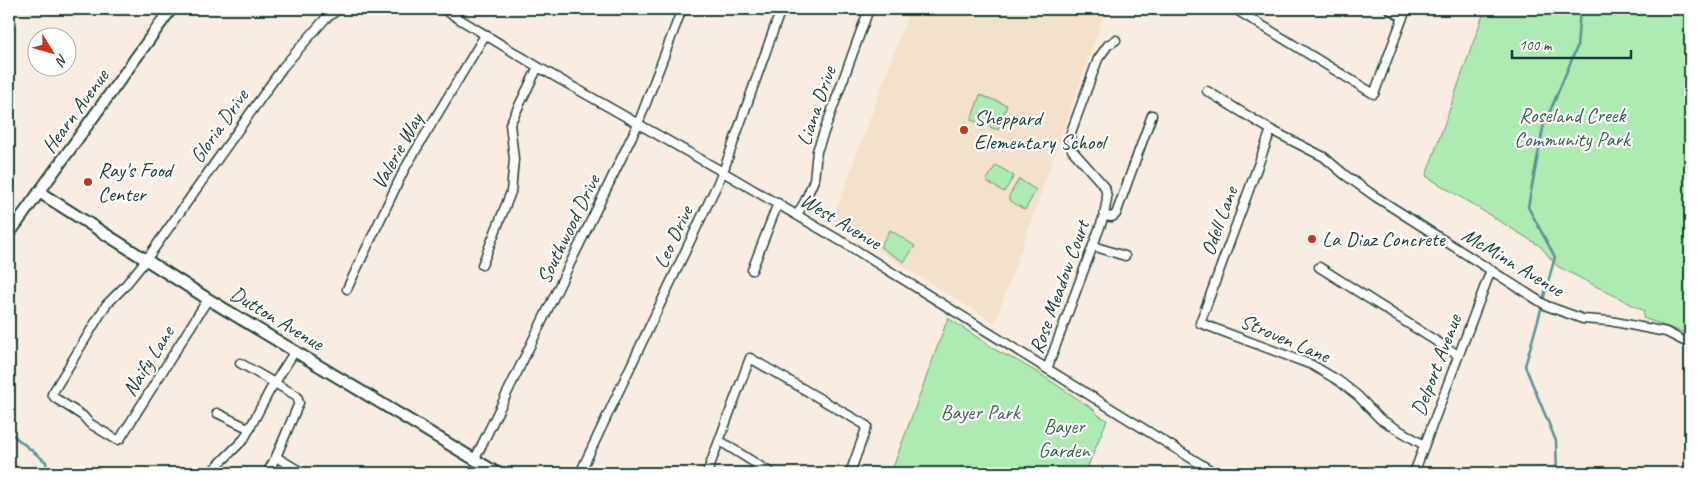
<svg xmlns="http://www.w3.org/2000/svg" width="1699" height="482" viewBox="0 0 1699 482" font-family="Caveat,sans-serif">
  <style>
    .built { fill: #f3e1cb }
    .green { fill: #adebb2; stroke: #669473 }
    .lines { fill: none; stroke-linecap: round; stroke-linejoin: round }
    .stream { stroke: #569295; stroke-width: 2.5 }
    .minor-casing { stroke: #1f3d34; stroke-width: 11 }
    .secondary-casing { stroke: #1f3d34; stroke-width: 14 }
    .minor { stroke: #fff; stroke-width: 8 }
    .secondary { stroke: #fff; stroke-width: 10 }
    .rail-casing { stroke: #1f3d34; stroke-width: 4.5 }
    .rail { stroke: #fff; stroke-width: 2.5; stroke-dasharray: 8; stroke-linecap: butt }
    .poi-dot { fill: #c8321e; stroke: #fff; stroke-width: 2 }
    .labels { text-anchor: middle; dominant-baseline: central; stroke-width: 4.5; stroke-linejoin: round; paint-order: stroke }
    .street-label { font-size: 21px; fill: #1f3d34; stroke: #fff }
    .park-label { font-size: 21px; fill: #3b604d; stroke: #fff }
    .poi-label { font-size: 21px; fill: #1f3d34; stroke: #fff; text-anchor: start }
  </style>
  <rect width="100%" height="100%" fill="#f8ede0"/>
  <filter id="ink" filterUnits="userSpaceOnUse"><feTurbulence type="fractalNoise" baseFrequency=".02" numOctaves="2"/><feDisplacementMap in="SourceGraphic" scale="10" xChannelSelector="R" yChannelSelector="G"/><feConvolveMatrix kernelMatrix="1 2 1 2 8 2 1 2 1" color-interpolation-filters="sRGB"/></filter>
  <g filter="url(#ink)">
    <!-- built -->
    <polygon class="built" points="910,9 1106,9 995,323 832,222"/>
    <!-- green -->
    <g class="green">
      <polygon points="1485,9 1690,9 1690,335 1643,318 1644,311 1557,266 1540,246 1426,176"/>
      <polygon points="980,95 1007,105 998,130 971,120"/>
      <polygon points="996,165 1014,176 1004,192 986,181"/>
      <polygon points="1019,179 1036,190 1025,210 1009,200 1009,196"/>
      <polygon points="890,230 915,246 904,262 880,247"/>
      <polygon points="948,318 1001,353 1016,360 1040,374 1093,409 1098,415 1107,420 1085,473 891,473"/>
    </g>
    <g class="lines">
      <!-- stream -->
      <g class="stream">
        <polyline points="1543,300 1555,257 1528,207 1543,128 1577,47 1580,9"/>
        <polyline points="1542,306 1525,366 1556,441 1557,473"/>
        <polyline points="9,432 46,462 47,473"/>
      </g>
      <defs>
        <g id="minor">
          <polyline points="443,9 538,67 723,172 851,247 1215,473"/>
          <polyline points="1235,9 1374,94 1406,9"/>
          <polyline points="1389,9 1403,17"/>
          <polyline points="1207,91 1271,130 1324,157 1345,175 1376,197 1547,306 1583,319 1610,321 1666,332 1690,344"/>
          <polyline points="1271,130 1200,323 1312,365 1339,381 1358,396 1380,419 1424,445"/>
          <polyline points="797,215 805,201 814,180 817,151 869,9"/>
          <polyline points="1104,216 1112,217 1116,214 1152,115"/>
          <polyline points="1093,246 1125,256"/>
          <polyline points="482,265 511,192 514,159 510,124 538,67"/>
          <polyline points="1319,267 1458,355"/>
          <polyline points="752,270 778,203"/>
          <polyline points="347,289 404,170 485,35"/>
          <polyline points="208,299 120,439 117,440 89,423 83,416 55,398 52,394 106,305 124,287 146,260 283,67 325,19 339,9"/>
          <polyline points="240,363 297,396 299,403 276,457 267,473"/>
          <polyline points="1047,369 1104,216 1107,198 1105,187 1072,150 1070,135 1098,59 1108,45 1116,40"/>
          <polyline points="217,413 250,429"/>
          <polyline points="720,441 771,473"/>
          <polyline points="276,457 303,473"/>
          <polyline points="475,459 638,124 682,9"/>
          <polyline points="212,473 214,469 244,439 270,390 295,351"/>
          <polyline points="580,473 723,172 781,9"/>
          <polyline points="707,473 750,358 867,426 850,473"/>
          <polyline points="1414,473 1491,270"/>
        </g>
        <g id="secondary">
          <polyline points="39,192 208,299 497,473"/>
          <polyline points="9,234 171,9"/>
        </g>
      </defs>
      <!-- minor casing -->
      <use href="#minor" class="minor-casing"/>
      <!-- secondary casing -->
      <use href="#secondary" class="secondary-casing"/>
      <!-- minor -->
      <use href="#minor" class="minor"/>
      <!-- secondary -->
      <use href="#secondary" class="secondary"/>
      <defs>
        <polyline id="rail" points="9,464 21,473"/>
      </defs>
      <!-- rail casing -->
      <use href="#rail" class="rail-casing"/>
      <!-- rail -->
      <use href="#rail" class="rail"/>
    </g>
  </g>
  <!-- markers -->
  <g class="poi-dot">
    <circle cx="964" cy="130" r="5"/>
    <circle cx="88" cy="182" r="5"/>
    <circle cx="1312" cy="239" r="5"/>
  </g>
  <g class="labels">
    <!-- street labels -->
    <g class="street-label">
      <text transform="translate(816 106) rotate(-71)">Liana Drive</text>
      <text transform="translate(75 111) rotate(-54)">Hearn Avenue</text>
      <text transform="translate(219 126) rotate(-55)">Gloria Drive</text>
      <text transform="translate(397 151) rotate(-61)">Valerie Way</text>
      <text transform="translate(841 221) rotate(31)">West Avenue</text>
      <text transform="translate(1219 221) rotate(-70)">Odell Lane</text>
      <text transform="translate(568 229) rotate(-64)">Southwood Drive</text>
      <text transform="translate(673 237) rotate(-65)">Leo Drive</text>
      <text transform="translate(1513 262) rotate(31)">McMinn Avenue</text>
      <text transform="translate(1059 287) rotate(-70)">Rose Meadow Court</text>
      <text transform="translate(277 318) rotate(31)">Dutton Avenue</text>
      <text transform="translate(1285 338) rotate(23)">Stroven Lane</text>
      <text transform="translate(148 361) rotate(-58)">Naify Lane</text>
      <text transform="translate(1436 365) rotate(-69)">Delport Avenue</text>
    </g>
    <!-- park labels -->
    <g class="park-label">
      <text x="1572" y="115">Roseland Creek<tspan x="1572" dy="24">Community Park</tspan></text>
      <text x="980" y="412">Bayer Park</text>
      <text x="1064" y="426">Bayer<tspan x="1064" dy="24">Garden</tspan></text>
    </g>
    <!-- poi labels -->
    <g class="poi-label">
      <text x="974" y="118">Sheppard<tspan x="974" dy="24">Elementary School</tspan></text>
      <text x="98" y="170">Ray's Food<tspan x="98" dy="24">Center</tspan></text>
      <text x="1322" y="239">La Diaz Concrete</text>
    </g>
  </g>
  <!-- margin -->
  <rect width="1699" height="482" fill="none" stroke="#fff" stroke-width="30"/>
  <rect x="15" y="15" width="1669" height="452" fill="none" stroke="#1f3d34" stroke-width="2" filter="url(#ink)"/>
  <!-- north arrow -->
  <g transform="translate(52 52) rotate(127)"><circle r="24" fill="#ffffff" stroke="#a5b1ae"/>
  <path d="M0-4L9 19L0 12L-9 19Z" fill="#c8321e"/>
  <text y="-8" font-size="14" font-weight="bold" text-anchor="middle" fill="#1f3d34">N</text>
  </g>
  <!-- scale -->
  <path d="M1512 50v8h119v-8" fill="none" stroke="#1f3d34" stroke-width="2.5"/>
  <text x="1519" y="50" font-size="15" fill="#1f3d34" stroke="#ffffff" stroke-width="4" paint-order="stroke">100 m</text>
</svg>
